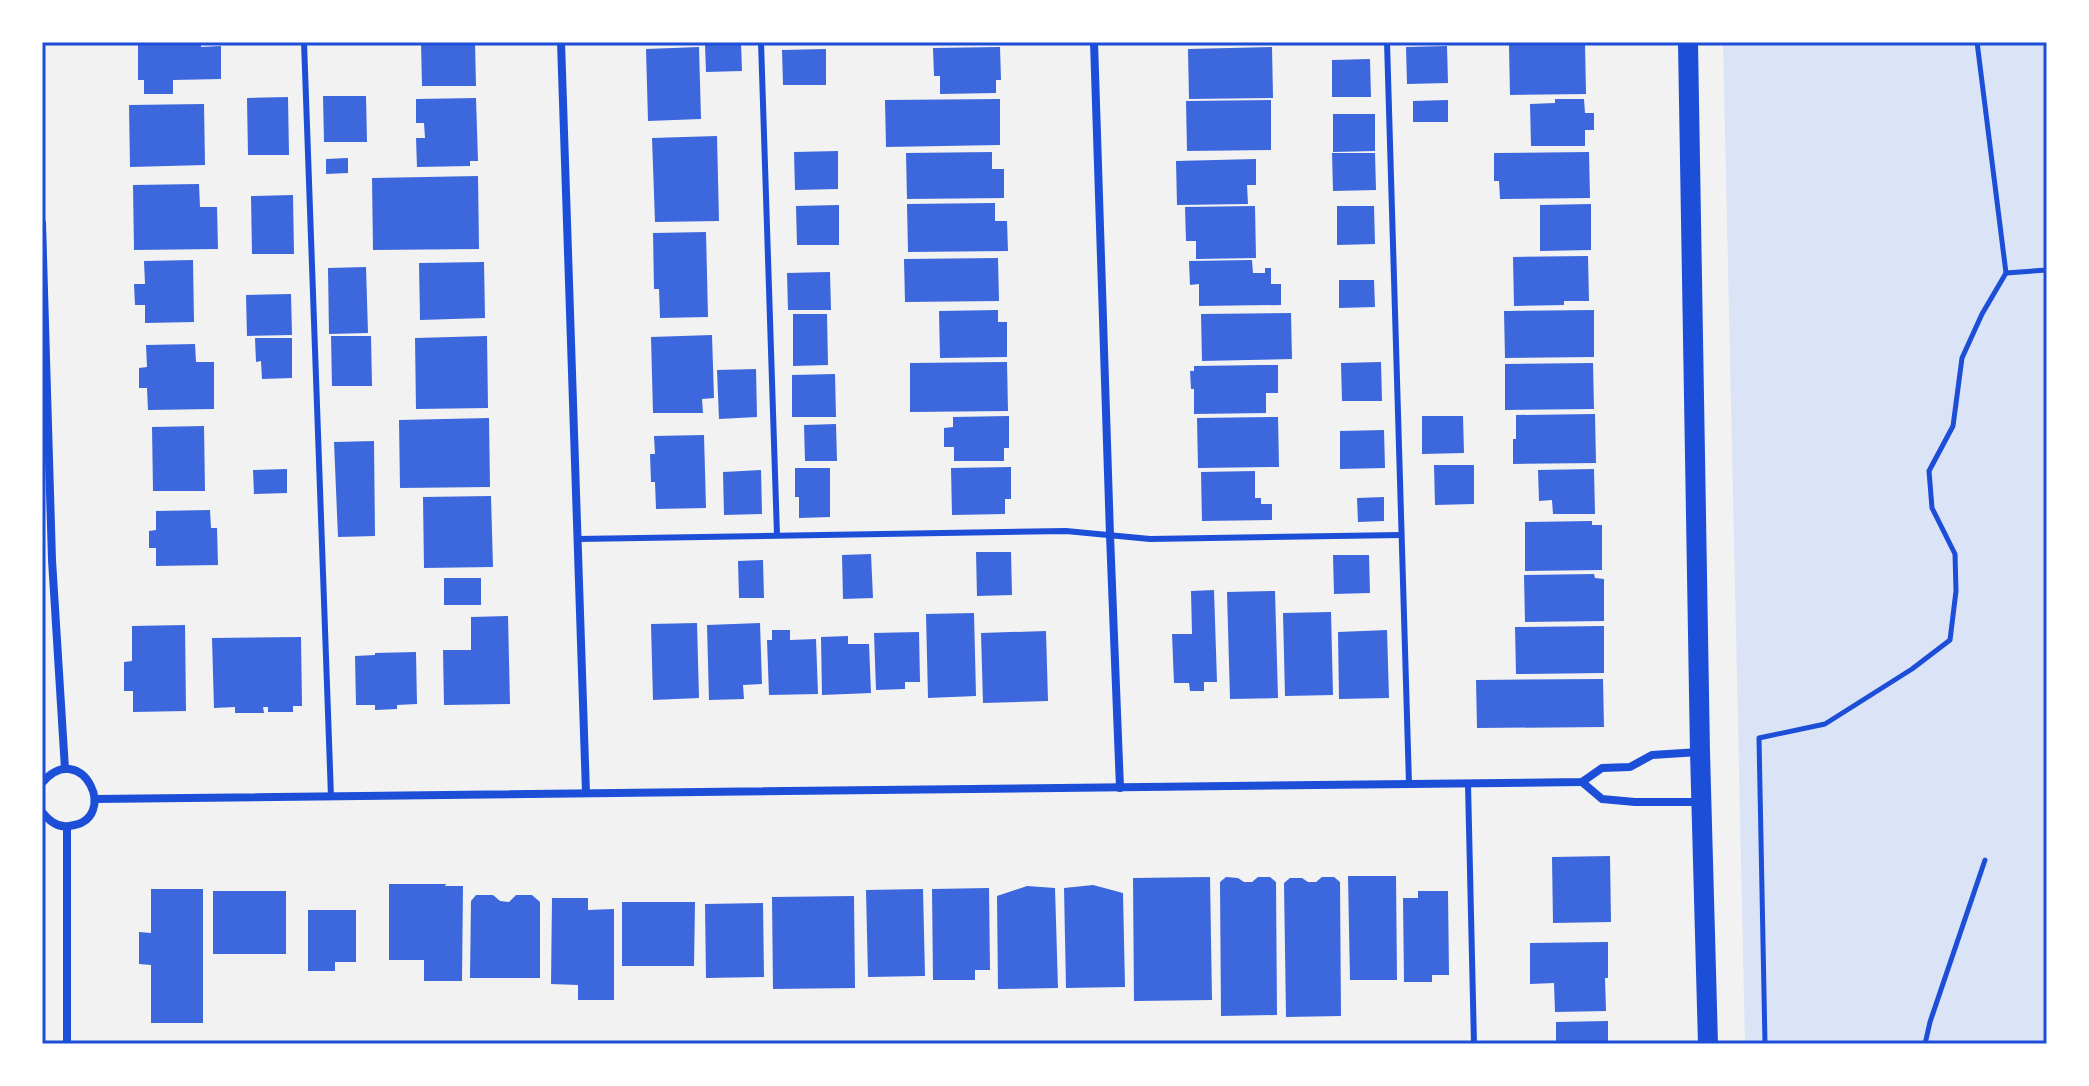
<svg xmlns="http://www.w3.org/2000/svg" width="2089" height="1086" viewBox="0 0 2089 1086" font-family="Helvetica,sans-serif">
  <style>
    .green { fill: #dbe4f7 }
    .building { fill: #3d67dc }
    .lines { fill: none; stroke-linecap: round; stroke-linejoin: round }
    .path { stroke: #1d4ed8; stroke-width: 5 }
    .service { stroke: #1d4ed8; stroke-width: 6 }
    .minor { stroke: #1d4ed8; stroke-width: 8 }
    .primary { stroke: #1d4ed8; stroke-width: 20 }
    .neatline { fill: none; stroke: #1d4ed8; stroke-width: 3 }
  </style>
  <rect width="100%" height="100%" fill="#f2f2f2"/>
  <!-- green -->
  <polygon class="green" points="1723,42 2047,42 2047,1044 1745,1044"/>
  <!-- building -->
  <g class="building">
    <polygon points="138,42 201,42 201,47 221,46 221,79 173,80 173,94 144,94 144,80 138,80"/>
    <polygon points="421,42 475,42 476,86 422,86"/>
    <polygon points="741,43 742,71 706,72 705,44"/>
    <polygon points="1585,44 1586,94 1510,95 1509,45"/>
    <polygon points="1447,46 1448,83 1407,84 1406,47"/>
    <polygon points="699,47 701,119 648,121 646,49"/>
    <polygon points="1000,47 1001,80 996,80 996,93 940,94 940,76 934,76 933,48"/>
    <polygon points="1272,47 1273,98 1189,99 1188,49"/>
    <polygon points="826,49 826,85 783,85 782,50"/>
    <polygon points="1370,59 1371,97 1332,97 1332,60"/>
    <polygon points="323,96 366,96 367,142 324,142"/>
    <polygon points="288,97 289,155 248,155 247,98"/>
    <polygon points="476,98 478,161 470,161 470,166 417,167 416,138 425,138 424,123 416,123 416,99"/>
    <polygon points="1000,99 1000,145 886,147 885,100"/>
    <polygon points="1555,99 1584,99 1585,113 1594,113 1594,130 1585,130 1585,146 1531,146 1530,104 1555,103"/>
    <polygon points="1271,100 1271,150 1187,151 1186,101"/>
    <polygon points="1448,100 1448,122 1413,122 1413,101"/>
    <polygon points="204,104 205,165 130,167 129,105"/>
    <polygon points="1333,114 1375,114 1375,151 1333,152"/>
    <polygon points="717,136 719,221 655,222 652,138"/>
    <polygon points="838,151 838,189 795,190 794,152"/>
    <polygon points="992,152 992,169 1004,169 1004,198 907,199 906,153"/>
    <polygon points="1589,152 1590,198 1500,199 1499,181 1494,181 1494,153"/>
    <polygon points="1332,153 1375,153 1376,190 1333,191"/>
    <polygon points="348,158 348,173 326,174 326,159"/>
    <polygon points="1256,159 1256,185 1247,185 1248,204 1177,205 1176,161"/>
    <polygon points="478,176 479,249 373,250 372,178"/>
    <polygon points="199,184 200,207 217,207 218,249 134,250 133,185"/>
    <polygon points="293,195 294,254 252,254 251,196"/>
    <polygon points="995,203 995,221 1007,221 1008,251 908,252 907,204"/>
    <polygon points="1591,204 1591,250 1540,251 1540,205"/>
    <polygon points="839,205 839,245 797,245 796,206"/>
    <polygon points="1255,206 1256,258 1196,259 1196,241 1186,241 1185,207"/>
    <polygon points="1337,206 1374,206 1375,244 1337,245"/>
    <polygon points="706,232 708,317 660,318 659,289 654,289 653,233"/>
    <polygon points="1588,256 1589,301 1564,301 1564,305 1514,306 1513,257"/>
    <polygon points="998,258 999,301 905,302 904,259"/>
    <polygon points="193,260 194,322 145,323 145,305 135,305 134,284 145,284 144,261"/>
    <polygon points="1252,260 1253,273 1265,273 1265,268 1271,268 1271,284 1281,284 1281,305 1199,306 1199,284 1190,285 1189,261"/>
    <polygon points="484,262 485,318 420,320 419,263"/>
    <polygon points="366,267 368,333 329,334 328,268"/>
    <polygon points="830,272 831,310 788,310 787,273"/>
    <polygon points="1339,280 1374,280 1375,307 1339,308"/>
    <polygon points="291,294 292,335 247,336 246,295"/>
    <polygon points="998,310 998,322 1007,322 1007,357 940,358 939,311"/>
    <polygon points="1594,310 1594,357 1505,358 1504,311"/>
    <polygon points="1291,313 1292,359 1202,361 1201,314"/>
    <polygon points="793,314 827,314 828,365 793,366"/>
    <polygon points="712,335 714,398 702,399 703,413 653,413 651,337"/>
    <polygon points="331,336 371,336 372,386 332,386"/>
    <polygon points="487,336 488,408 416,409 415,338"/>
    <polygon points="255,338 292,338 292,378 262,379 261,361 256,362"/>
    <polygon points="195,344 196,362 214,362 214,409 148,410 147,388 139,388 139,368 147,367 146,345"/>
    <polygon points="1007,362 1008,411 910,412 910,363"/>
    <polygon points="1381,362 1382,401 1342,401 1341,363"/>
    <polygon points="1593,363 1594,409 1505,410 1505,364"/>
    <polygon points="1265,365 1278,365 1278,393 1266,393 1266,413 1194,414 1194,389 1191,389 1190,371 1194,371 1194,366"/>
    <polygon points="756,369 757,417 719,419 717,370"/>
    <polygon points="835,374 836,417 792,417 792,375"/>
    <polygon points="1595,414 1596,463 1513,464 1513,439 1516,439 1516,415"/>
    <polygon points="1009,416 1009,448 1004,448 1004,461 954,461 954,447 944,447 944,428 953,427 953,417"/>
    <polygon points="1422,416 1463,416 1464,453 1422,454"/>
    <polygon points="1278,417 1279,467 1198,468 1197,418"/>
    <polygon points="489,418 490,487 400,488 399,420"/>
    <polygon points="836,424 837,461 805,461 804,425"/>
    <polygon points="204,426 205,491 153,491 152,427"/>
    <polygon points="1384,430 1385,468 1340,469 1340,431"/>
    <polygon points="704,435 706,508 656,509 655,482 651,482 650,454 655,454 654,436"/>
    <polygon points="374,441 375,536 338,537 334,442"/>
    <polygon points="1434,465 1474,465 1474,504 1435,505"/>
    <polygon points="1011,467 1011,499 1005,499 1005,514 952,515 951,468"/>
    <polygon points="795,468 830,468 830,517 799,518 799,497 795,497"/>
    <polygon points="287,469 287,493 254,494 253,470"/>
    <polygon points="1594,469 1595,514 1553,514 1552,500 1539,501 1538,470"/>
    <polygon points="761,470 762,514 724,515 723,472"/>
    <polygon points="1255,471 1255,498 1261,498 1261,504 1272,504 1272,520 1202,521 1201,472"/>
    <polygon points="491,496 493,567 424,568 423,497"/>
    <polygon points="1384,497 1384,521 1358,522 1357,498"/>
    <polygon points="210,510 211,528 217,528 218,565 156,566 156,548 149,548 149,531 156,530 156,511"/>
    <polygon points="1592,521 1592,525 1602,525 1602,570 1525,571 1525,522"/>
    <polygon points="976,552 1011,552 1012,595 977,596"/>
    <polygon points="871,554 873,598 843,599 842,555"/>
    <polygon points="1333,555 1369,555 1370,593 1334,594"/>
    <polygon points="763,560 764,598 739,598 738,561"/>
    <polygon points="1594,574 1595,578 1604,579 1604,621 1525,622 1524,575"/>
    <rect x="444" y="578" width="37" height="27"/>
    <polygon points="1214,590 1217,682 1204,682 1204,691 1190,691 1189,683 1174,683 1172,634 1192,634 1191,591"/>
    <polygon points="1275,591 1278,698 1230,699 1227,592"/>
    <polygon points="1331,612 1333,695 1285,696 1283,613"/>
    <polygon points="974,613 976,696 928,698 926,614"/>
    <polygon points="508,616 510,704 444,705 443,650 471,650 471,617"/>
    <polygon points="697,623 699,698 653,700 651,624"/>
    <polygon points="760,623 762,684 743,685 744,699 709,700 707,625"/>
    <polygon points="185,625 186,711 133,712 133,691 124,691 124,662 132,661 132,626"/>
    <polygon points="1604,626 1604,673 1516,674 1515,627"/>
    <polygon points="772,630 790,630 790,640 816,639 818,694 769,695 767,640 772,640"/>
    <polygon points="1387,630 1389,698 1339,699 1338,632"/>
    <polygon points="1046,631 1048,701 983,703 981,633"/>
    <polygon points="919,632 920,682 905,682 905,689 876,690 874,633"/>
    <polygon points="848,636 848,644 869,644 871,693 822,695 821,637"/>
    <polygon points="301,637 302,706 293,706 293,712 268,712 268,707 263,707 264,713 235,713 235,707 214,708 212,638"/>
    <polygon points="416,652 417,704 397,705 397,709 375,710 375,705 356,705 355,656 375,655 375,653"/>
    <polygon points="1603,679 1604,727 1477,728 1476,680"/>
    <polygon points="1610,856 1611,922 1553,923 1552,857"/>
    <polygon points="1348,876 1396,876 1397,980 1350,980"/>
    <polygon points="1210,877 1212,1000 1134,1001 1133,878"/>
    <polygon points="1226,877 1238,878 1244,882 1252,882 1258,877 1270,877 1276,882 1277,1015 1221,1016 1220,882"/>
    <polygon points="1322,877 1334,877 1340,882 1341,1016 1286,1017 1284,883 1290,878 1302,878 1308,882 1316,882"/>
    <polygon points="389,884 446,884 445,886 463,886 462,981 424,981 424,960 389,960"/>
    <polygon points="1093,885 1123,893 1125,987 1066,988 1064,888"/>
    <polygon points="1027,886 1055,888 1058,988 998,989 997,896"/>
    <polygon points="989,888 990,970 975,970 975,980 933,980 932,889"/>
    <polygon points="151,889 203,889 203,1023 151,1023 151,965 139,964 139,932 151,933"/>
    <polygon points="923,889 925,976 868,977 866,890"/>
    <rect x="213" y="891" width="73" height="63"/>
    <polygon points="1418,891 1448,891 1449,975 1432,975 1432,982 1404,982 1403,898 1418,898"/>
    <polygon points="476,895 493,895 500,901 509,902 516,895 532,895 540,902 540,978 470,978 471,901"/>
    <polygon points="854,896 855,988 773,989 772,897"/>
    <polygon points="552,898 588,898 588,910 614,909 614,1000 578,1000 578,985 551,984"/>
    <polygon points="622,902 695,902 694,966 622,966"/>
    <polygon points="763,903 764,977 706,978 705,904"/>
    <polygon points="308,910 356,910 356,962 335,962 335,971 308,971"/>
    <polygon points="1608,942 1608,978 1605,978 1606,1011 1555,1012 1554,983 1530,984 1530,943"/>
    <polygon points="1608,1021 1608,1044 1556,1044 1556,1022"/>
  </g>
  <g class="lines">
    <!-- path -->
    <g class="path">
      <polyline points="2006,273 2047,270"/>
      <polyline points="1765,1044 1759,738 1825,724 1912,669 1950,640 1956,591 1955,554 1932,508 1929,471 1953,426 1962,358 1982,314 2006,273 1977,42"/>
      <polyline points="1925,1044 1930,1022 1985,860"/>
    </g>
    <!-- service -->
    <g class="service">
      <polyline points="304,42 331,797"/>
      <polyline points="761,42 777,535"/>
      <polyline points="1387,42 1409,784"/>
      <polyline points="578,539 1066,531 1150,539 1401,535"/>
      <polyline points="1468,784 1474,1044"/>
    </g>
    <!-- minor -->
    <g class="minor">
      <polyline points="561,42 586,793"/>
      <polyline points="1094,42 1110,535 1120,788"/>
      <polyline points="42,223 52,560 65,769"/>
      <polyline points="1582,782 1602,799 1635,802 1701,802"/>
      <path d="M42,783C82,736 122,821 69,826C58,828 49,821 42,812"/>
      <polyline points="95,799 1582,782 1602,768 1630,767 1652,755 1699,752"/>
      <polyline points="67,827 67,1044"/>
    </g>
    <!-- primary -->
    <polyline class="primary" points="1688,42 1700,752 1708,1044"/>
  </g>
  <!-- border -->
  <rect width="2089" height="1086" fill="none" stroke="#ffffff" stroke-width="88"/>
  <rect x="44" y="44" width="2001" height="998" class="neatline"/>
</svg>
